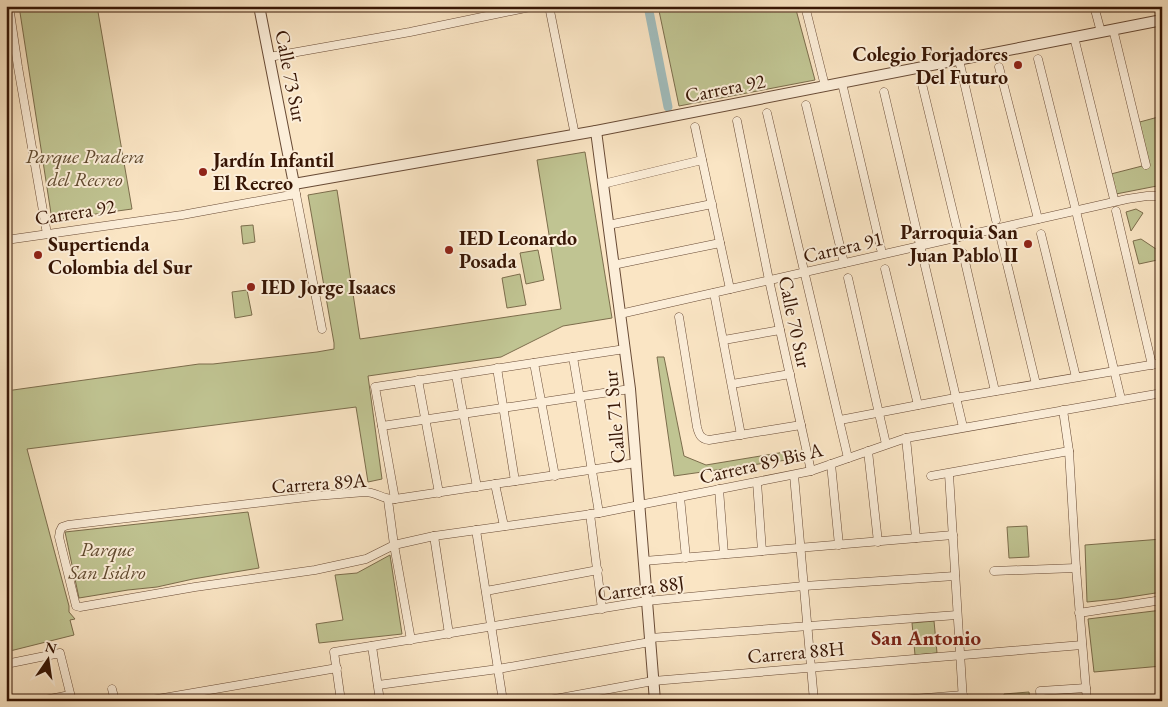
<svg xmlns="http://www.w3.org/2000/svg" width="1168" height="707" viewBox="0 0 1168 707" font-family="'EB Garamond',serif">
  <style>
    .green { fill: #c0c492; stroke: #7c6d4c }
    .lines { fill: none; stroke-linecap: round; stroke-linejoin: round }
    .canal { stroke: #a1bdbd; stroke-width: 9 }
    .minor-casing { stroke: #684a35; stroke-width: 9 }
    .tertiary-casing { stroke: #684a35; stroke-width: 12 }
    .minor { stroke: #fceed9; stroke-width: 8 }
    .tertiary { stroke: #fceed9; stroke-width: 10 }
    .poi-dot { fill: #8f2418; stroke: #fceed9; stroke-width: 2 }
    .labels { text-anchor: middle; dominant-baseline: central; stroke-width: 4; stroke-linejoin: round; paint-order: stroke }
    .poi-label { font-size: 20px; font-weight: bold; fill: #371605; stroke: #fceed9; text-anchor: start }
    .street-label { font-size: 20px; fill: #371605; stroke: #fceed9 }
    .park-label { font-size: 20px; font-style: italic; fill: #604a2f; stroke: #fceed9 }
    .neighbourhood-label { font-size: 21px; font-weight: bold; fill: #7a1f14; stroke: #fceed9 }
  </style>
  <rect width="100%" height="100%" fill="#fae5c4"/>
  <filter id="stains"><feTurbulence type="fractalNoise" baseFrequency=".004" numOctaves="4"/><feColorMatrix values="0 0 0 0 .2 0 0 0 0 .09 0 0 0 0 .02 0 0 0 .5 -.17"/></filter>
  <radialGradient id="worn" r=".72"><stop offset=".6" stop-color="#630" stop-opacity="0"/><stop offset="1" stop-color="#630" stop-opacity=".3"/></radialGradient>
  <!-- green -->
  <g class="green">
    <polygon points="19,6 97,6 132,209 52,220"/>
    <polygon points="658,6 795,6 815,80 679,106"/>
    <polygon points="1162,116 1162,185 1116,194 1111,174 1146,165 1136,123"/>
    <polygon points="585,152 612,318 563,326 501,357 368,376 382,479 368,482 356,407 27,449 69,606 69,612 75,619 70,620 74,635 6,652 6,391 199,364 213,364 317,352 334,349 334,343 308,195 337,190 360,339 561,309 537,160"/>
    <polygon points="1136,209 1143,213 1131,231 1126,212"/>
    <polygon points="253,225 255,242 243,244 241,226"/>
    <polygon points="1141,239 1162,253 1162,259 1139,264 1133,241"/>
    <polygon points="538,250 544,280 526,284 520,253"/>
    <polygon points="520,274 526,305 507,308 502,278"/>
    <polygon points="247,290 252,315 235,318 232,292"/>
    <polygon points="657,357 664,357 684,456 706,465 797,450 801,458 674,476"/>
    <polygon points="248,512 259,568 193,579 157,587 128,590 79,598 65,532"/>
    <polygon points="1027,526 1029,557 1009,558 1007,527"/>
    <polygon points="1162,539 1162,592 1117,599 1087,602 1085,545"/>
    <polygon points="390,555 402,634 319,643 316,624 343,620 335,575 357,573"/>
    <polygon points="1162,610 1162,666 1094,672 1088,619"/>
    <polygon points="934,621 937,653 915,655 912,623"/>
    <polygon points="1029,692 1030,701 1004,701 1004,694"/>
  </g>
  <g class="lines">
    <!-- canal -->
    <polyline class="canal" points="648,6 668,107"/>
    <defs>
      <g id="minor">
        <polyline points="9,6 18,67 47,234"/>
        <polyline points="549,6 575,135"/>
        <polyline points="805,6 825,86"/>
        <polyline points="1094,6 1101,32"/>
        <polyline points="1113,29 1146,165"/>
        <polyline points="1074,37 1114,199"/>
        <polyline points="269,57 410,32 535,6"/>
        <polyline points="1038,59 1076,211 1121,399"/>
        <polyline points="959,60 996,220"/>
        <polyline points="999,67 1038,219"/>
        <polyline points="842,83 881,249"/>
        <polyline points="922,84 959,237"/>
        <polyline points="884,92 963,427"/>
        <polyline points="806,105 844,263"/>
        <polyline points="767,113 848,458"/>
        <polyline points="737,121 769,280 811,471"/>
        <polyline points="695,127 730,289"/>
        <polyline points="294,184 322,329"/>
        <polyline points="603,184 702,160"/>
        <polyline points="1116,211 1152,365"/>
        <polyline points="608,225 712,204"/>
        <polyline points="1041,234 1076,377"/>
        <polyline points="1001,239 1036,384"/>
        <polyline points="6,240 182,215 296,194"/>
        <polyline points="963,253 995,391"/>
        <polyline points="613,265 720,243"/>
        <polyline points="885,269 918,405"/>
        <polyline points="848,278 886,444"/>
        <polyline points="714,293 741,435"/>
        <polyline points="620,314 1127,199 1147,196 1162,196"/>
        <path d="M679,317L697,427C699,435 701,439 709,440L801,425"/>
        <polyline points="724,340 780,330"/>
        <polyline points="573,357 599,513"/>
        <polyline points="534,363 555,476"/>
        <polyline points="497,368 515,481"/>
        <polyline points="456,375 477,487"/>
        <polyline points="418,380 439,493"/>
        <polyline points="732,384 790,374"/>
        <polyline points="1063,410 1069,451 1076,568 1087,701"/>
        <polyline points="840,420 955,398 1162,363"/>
        <polyline points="382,426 630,389"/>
        <polyline points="906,438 916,538"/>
        <polyline points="868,451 878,542"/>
        <path d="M636,463L395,499C384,500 376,492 365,492L315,496L68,525L62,527L60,531L59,537L76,606L80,607L195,587L315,570L366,559L394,545L434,536L599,513L811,471L906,438L1162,393"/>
        <polyline points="831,464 839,545"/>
        <polyline points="949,474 963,701"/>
        <polyline points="794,475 814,701"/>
        <polyline points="931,476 1069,451"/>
        <polyline points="757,482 762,551"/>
        <polyline points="495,484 504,526"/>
        <polyline points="719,489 724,554"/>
        <polyline points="680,497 686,558"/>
        <polyline points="395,499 375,387 625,349"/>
        <polyline points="388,500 394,545 411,640"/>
        <polyline points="590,514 602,609"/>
        <polyline points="476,530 503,701"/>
        <polyline points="434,536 449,634"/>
        <polyline points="644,561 953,535"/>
        <polyline points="994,571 1076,568"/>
        <polyline points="486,591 598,570"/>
        <polyline points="1079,613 1162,600"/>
        <polyline points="650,638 957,615"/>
        <polyline points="372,646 380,701"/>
        <polyline points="6,664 60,653 72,701"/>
        <polyline points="378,685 498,669 650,642"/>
        <polyline points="112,689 115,701"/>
        <polyline points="40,701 70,695"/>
        <polyline points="146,701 337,668"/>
        <polyline points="341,701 334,652 647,601 804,586 955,576"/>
        <polyline points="544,701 653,681 1082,645"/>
        <polyline points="888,701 963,695"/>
        <polyline points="1041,701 1040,691 1086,688"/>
      </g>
      <g id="tertiary">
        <polyline points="259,6 294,184 596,131 1162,20"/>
        <polyline points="596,131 630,389 655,701"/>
      </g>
    </defs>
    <!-- minor casing -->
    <use href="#minor" class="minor-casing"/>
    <!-- tertiary casing -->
    <use href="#tertiary" class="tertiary-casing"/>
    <!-- minor -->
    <use href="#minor" class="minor"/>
    <!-- tertiary -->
    <use href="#tertiary" class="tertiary"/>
  </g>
  <!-- markers -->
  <g class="poi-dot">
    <circle cx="1018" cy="65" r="5"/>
    <circle cx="203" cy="172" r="5"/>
    <circle cx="1028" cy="244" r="5"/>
    <circle cx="449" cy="250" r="5"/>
    <circle cx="38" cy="255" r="5"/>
    <circle cx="251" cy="287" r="5"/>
  </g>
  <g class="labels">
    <!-- poi labels -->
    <g class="poi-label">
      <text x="1008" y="54" text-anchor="end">Colegio Forjadores<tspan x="1008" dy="23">Del Futuro</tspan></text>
      <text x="213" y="160">Jardín Infantil<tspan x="213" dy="23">El Recreo</tspan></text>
      <text x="1018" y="232" text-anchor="end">Parroquia San<tspan x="1018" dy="23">Juan Pablo II</tspan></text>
      <text x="459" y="238">IED Leonardo<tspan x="459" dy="23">Posada</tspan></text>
      <text x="48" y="244">Supertienda<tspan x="48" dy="23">Colombia del Sur</tspan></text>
      <text x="261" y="287">IED Jorge Isaacs</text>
    </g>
    <!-- street labels -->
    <g class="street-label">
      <text transform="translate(291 76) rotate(79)">Calle 73 Sur</text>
      <text transform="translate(725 88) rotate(-11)">Carrera 92</text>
      <text transform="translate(75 212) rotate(-9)">Carrera 92</text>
      <text transform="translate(843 247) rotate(-13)">Carrera 91</text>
      <text transform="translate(795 322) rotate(78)">Calle 70 Sur</text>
      <text transform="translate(614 417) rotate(-95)">Calle 71 Sur</text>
      <text transform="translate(761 463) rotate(-13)">Carrera 89 Bis A</text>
      <text transform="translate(319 483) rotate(-4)">Carrera 89A</text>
      <text transform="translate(641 588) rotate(-8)">Carrera 88J</text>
      <text transform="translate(796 652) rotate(-5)">Carrera 88H</text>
    </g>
    <!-- park labels -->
    <g class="park-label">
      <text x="85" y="156">Parque Pradera<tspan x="85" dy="23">del Recreo</tspan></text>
      <text x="107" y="549">Parque<tspan x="107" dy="23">San Isidro</tspan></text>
    </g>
    <!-- neighbourhood labels -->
    <g class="neighbourhood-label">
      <text x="926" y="637">San Antonio</text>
    </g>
  </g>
  <!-- margin -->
  <rect width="1168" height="707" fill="none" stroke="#fae5c4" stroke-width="25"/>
  <rect x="8" y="8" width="1153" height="692" fill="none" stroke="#371605" stroke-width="2.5"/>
  <rect x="12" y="12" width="1143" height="682" fill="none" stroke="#371605"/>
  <!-- north arrow -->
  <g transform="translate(48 660) rotate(13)" stroke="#fceed9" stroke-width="4" paint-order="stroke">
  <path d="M0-4L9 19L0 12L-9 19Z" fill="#371605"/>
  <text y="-8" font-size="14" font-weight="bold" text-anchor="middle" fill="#371605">N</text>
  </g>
  <rect width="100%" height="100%" filter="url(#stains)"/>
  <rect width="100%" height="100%" fill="url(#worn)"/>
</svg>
